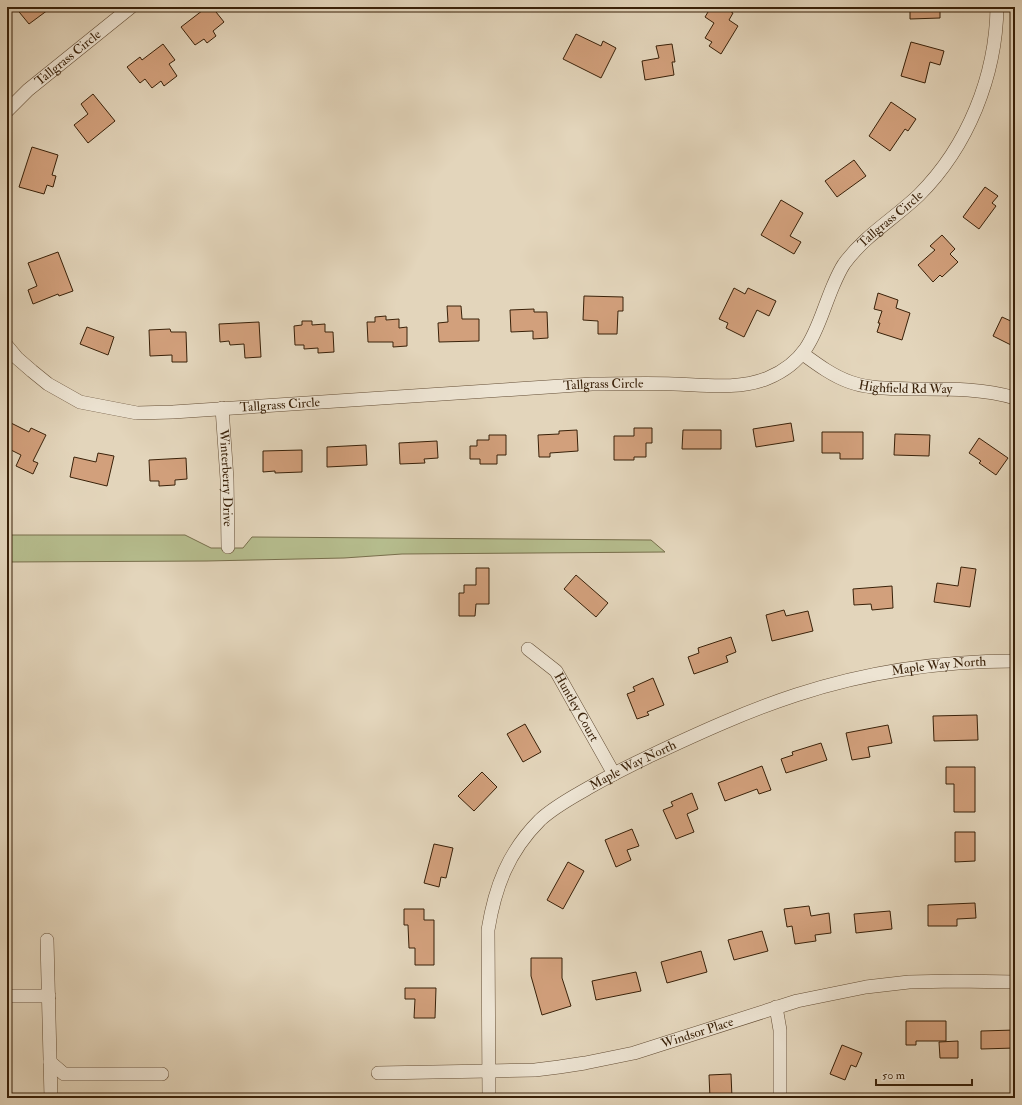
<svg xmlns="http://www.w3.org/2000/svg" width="1022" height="1105" viewBox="0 0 1022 1105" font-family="'IM FELL Double Pica',serif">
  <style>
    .green { fill: #b6bd8e; stroke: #786f4c }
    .building { fill: #d2a07c; stroke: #392109 }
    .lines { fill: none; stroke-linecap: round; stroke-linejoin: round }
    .minor-casing { stroke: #644e36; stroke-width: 14 }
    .minor { stroke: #ede4d3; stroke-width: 13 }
    .labels { text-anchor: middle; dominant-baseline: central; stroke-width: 3.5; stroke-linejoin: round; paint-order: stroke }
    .street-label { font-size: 13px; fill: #392109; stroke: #ede4d3 }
  </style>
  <rect width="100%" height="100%" fill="#e3d5bb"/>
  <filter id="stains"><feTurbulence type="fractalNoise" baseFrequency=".005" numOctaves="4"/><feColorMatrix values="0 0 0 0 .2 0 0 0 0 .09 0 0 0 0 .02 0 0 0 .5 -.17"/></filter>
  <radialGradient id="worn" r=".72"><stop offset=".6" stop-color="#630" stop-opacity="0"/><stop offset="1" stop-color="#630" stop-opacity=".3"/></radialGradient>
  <!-- green -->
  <polygon class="green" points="7,535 185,535 211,548 243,548 252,537 651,540 665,552 402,554 344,558 207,561 7,562"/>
  <!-- building -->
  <g class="building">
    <polygon points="15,7 52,7 29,24"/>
    <polygon points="207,7 212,7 224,22 213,31 216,36 207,43 204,39 195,45 181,27"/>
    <polygon points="711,7 723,7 733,13 729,20 738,26 721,54 709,46 712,42 705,38 714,23 705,17"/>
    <polygon points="910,7 940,7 940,18 910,19"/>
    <polygon points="576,34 601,46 603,41 616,48 601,78 563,59"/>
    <polygon points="911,42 944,51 940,65 930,62 925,83 901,76"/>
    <polygon points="163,44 175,60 169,64 177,76 164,86 161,81 152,88 145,79 140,83 127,67 140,57 142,60"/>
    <polygon points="672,44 675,62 672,62 674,75 645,80 642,61 659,58 656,46"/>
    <polygon points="93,94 115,121 88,143 74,125 88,114 81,104"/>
    <polygon points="891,102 916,119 908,131 905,129 890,151 869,136"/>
    <polygon points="32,147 58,155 52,175 56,176 53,187 47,185 44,194 19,187"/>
    <polygon points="854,160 866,176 837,197 825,181"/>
    <polygon points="985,187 998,196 992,203 996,206 979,229 963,217"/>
    <polygon points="781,200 803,213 790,236 801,242 794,254 761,235"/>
    <polygon points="942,235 955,249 950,254 958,262 942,277 940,275 933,282 918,265 935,250 930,246"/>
    <polygon points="58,252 73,291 59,296 58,294 33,304 28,290 37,286 28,263"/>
    <polygon points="734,288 745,294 748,288 776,301 769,316 757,310 744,337 726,328 728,323 719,319"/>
    <polygon points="878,293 898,300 896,308 910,313 902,340 877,332 880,323 878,323 882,311 874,309"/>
    <polygon points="584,296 623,297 623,311 618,311 617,334 598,334 598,321 583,320"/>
    <polygon points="447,306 461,306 462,319 479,319 479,341 439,342 438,323 448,322"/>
    <polygon points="534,309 534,312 547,312 548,338 533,339 533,331 511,332 510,310"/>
    <polygon points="386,316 386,320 399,319 399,328 407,327 407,346 393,347 393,342 368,342 367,322 375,322 375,317"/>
    <polygon points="1002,317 1015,323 1015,347 993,336"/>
    <polygon points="302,321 312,321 312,325 325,324 325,332 333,332 334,352 318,353 318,348 304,349 304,345 295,345 294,326 302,325"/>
    <polygon points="259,322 261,357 245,358 244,344 230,345 229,341 220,342 219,324"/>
    <polygon points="87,327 114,337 108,355 80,344"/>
    <polygon points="170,329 171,332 186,332 187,362 172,362 172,355 150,356 149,330"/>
    <polygon points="11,423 29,432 31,428 46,435 33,461 38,463 33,474 16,466 21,455 7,448 7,431"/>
    <polygon points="791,423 794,441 756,447 753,429"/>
    <polygon points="634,428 652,428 652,443 646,443 646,457 634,457 634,460 614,460 614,436 634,436"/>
    <polygon points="577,430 578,451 550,453 550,457 539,457 538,435 559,434 559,431"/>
    <polygon points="683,430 721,430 721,449 682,449"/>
    <polygon points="822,432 863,432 863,459 840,459 840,453 822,453"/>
    <polygon points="895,434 930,435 929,456 894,455"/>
    <polygon points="489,435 506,435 506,455 497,455 497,464 480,464 480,459 470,459 470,446 477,446 477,440 489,440"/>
    <polygon points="979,438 1008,458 996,475 979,463 981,461 969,453"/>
    <polygon points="437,441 438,458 424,459 425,463 400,464 399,443"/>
    <polygon points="366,445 367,465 327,467 327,447"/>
    <polygon points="302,450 302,472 275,473 275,471 263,472 263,451"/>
    <polygon points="98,453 114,456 107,486 70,477 74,457 96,462"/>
    <polygon points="186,458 187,479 175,480 175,485 159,486 159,481 150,481 149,460"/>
    <polygon points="961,567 976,569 970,607 934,602 937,583 958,586"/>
    <polygon points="476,568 489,568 489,604 476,604 475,616 459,616 459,593 464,593 464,585 476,585"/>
    <polygon points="576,575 608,603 596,617 564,589"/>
    <polygon points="892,586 893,608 872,610 871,604 854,605 853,589"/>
    <polygon points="784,610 786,616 808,611 813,631 772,641 766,615"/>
    <polygon points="731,637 736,652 726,656 728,662 694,674 688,657 699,653 698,648"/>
    <polygon points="653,678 664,705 647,712 649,715 637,719 627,694 635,691 633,687"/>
    <polygon points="977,715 978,740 934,741 933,716"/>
    <polygon points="525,724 541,752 523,762 507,734"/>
    <polygon points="888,725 892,743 868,747 870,757 852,760 846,733"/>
    <polygon points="821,743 827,760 786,773 781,759 793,755 792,752"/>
    <polygon points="762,766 771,790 759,794 757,789 725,801 718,783"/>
    <polygon points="946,767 975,767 975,812 954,812 954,784 946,784"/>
    <polygon points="482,772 497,787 474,811 458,796"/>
    <polygon points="692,793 698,809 687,814 694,832 676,839 663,810 673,806 671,802"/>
    <polygon points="632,829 639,846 627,850 631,860 616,867 605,840"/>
    <polygon points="955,832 975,832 975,861 955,862"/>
    <polygon points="434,844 453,848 446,878 441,877 439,887 424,883"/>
    <polygon points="568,862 584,871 563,909 547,900"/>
    <polygon points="975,903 976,918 957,919 957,926 928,926 928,905"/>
    <polygon points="809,906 811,916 829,913 831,933 815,935 816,941 795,944 792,926 787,927 784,909"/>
    <polygon points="404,909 424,909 424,920 434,920 434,965 415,965 415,948 409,948 408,925 404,925"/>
    <polygon points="890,911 892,929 856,933 854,914"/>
    <polygon points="762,931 768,951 734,960 728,940"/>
    <polygon points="701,951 707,972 667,983 661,962"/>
    <polygon points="531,958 562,958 562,978 571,1006 542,1015 531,976"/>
    <polygon points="636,972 641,991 596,1000 592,981"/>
    <polygon points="405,988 436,988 435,1018 414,1018 415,999 405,999"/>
    <polygon points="906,1021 946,1021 946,1041 916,1041 916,1045 906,1045"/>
    <polygon points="1015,1030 1015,1048 981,1049 981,1031"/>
    <polygon points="958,1041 958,1058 940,1058 939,1042"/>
    <polygon points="842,1045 862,1053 856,1067 851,1065 845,1080 830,1074"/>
    <polygon points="731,1074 732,1098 710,1098 709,1075"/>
  </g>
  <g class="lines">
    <defs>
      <g id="minor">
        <path id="s1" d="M7,111L28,90L131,7"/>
        <path id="s2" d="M7,346L17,358L32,371L48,384L80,402L137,413L173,412L592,384C619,384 647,383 674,384C704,385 740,390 768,378C813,359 816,326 833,286C836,279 840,270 844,264C865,235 894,219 919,195C968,146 996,76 997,7"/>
        <path id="s3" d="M803,354C818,365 833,376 850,382C869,389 891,388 911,389C947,389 981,388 1015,398"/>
        <path id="s4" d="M222,408L227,479L228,547"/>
        <path id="s5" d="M528,649L556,671L614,774"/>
        <polyline points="47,940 51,1098"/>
        <polyline points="7,996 49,996"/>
        <polyline points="776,1007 780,1030 780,1098"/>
        <polyline points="50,1062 64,1074 162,1074"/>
        <path id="s6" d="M378,1073L489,1071L535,1070L559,1067L585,1063L634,1053L797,1001L866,987L909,982L955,981L1015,982"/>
        <path id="s7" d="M489,1098L488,930C495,887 508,852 540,820C555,806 573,797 590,787C611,775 631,765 652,755C699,733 747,711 796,695C866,672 941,661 1015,661"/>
      </g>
    </defs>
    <!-- minor casing -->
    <use href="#minor" class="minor-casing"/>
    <!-- minor -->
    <use href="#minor" class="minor"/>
  </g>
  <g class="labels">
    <!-- street labels -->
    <g class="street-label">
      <text stroke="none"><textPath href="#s1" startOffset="81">Tallgrass Circle</textPath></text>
      <text stroke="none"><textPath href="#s2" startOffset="990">Tallgrass Circle</textPath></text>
      <text stroke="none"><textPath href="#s2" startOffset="618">Tallgrass Circle</textPath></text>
      <text stroke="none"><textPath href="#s3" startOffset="111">Highfield Rd Way</textPath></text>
      <text stroke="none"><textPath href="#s2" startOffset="294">Tallgrass Circle</textPath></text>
      <text stroke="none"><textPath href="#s4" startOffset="70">Winterberry Drive</textPath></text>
      <text stroke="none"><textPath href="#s7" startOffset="724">Maple Way North</textPath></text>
      <text stroke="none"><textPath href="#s5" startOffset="77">Huntley Court</textPath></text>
      <text stroke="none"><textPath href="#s7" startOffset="400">Maple Way North</textPath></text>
      <text stroke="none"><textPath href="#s6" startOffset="324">Windsor Place</textPath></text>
    </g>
  </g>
  <!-- margin -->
  <rect width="1022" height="1105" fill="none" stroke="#e3d5bb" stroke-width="24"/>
  <rect x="8" y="8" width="1006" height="1089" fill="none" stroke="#392109" stroke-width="2"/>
  <rect x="12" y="12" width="998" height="1081" fill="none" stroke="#392109"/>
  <!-- scale -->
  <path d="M876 1079v6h96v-6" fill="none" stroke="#392109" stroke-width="2"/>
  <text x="882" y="1079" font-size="12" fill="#392109" stroke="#ede4d3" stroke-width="3" paint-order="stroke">50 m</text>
  <rect width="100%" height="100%" filter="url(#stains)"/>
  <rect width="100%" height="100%" fill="url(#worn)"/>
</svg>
